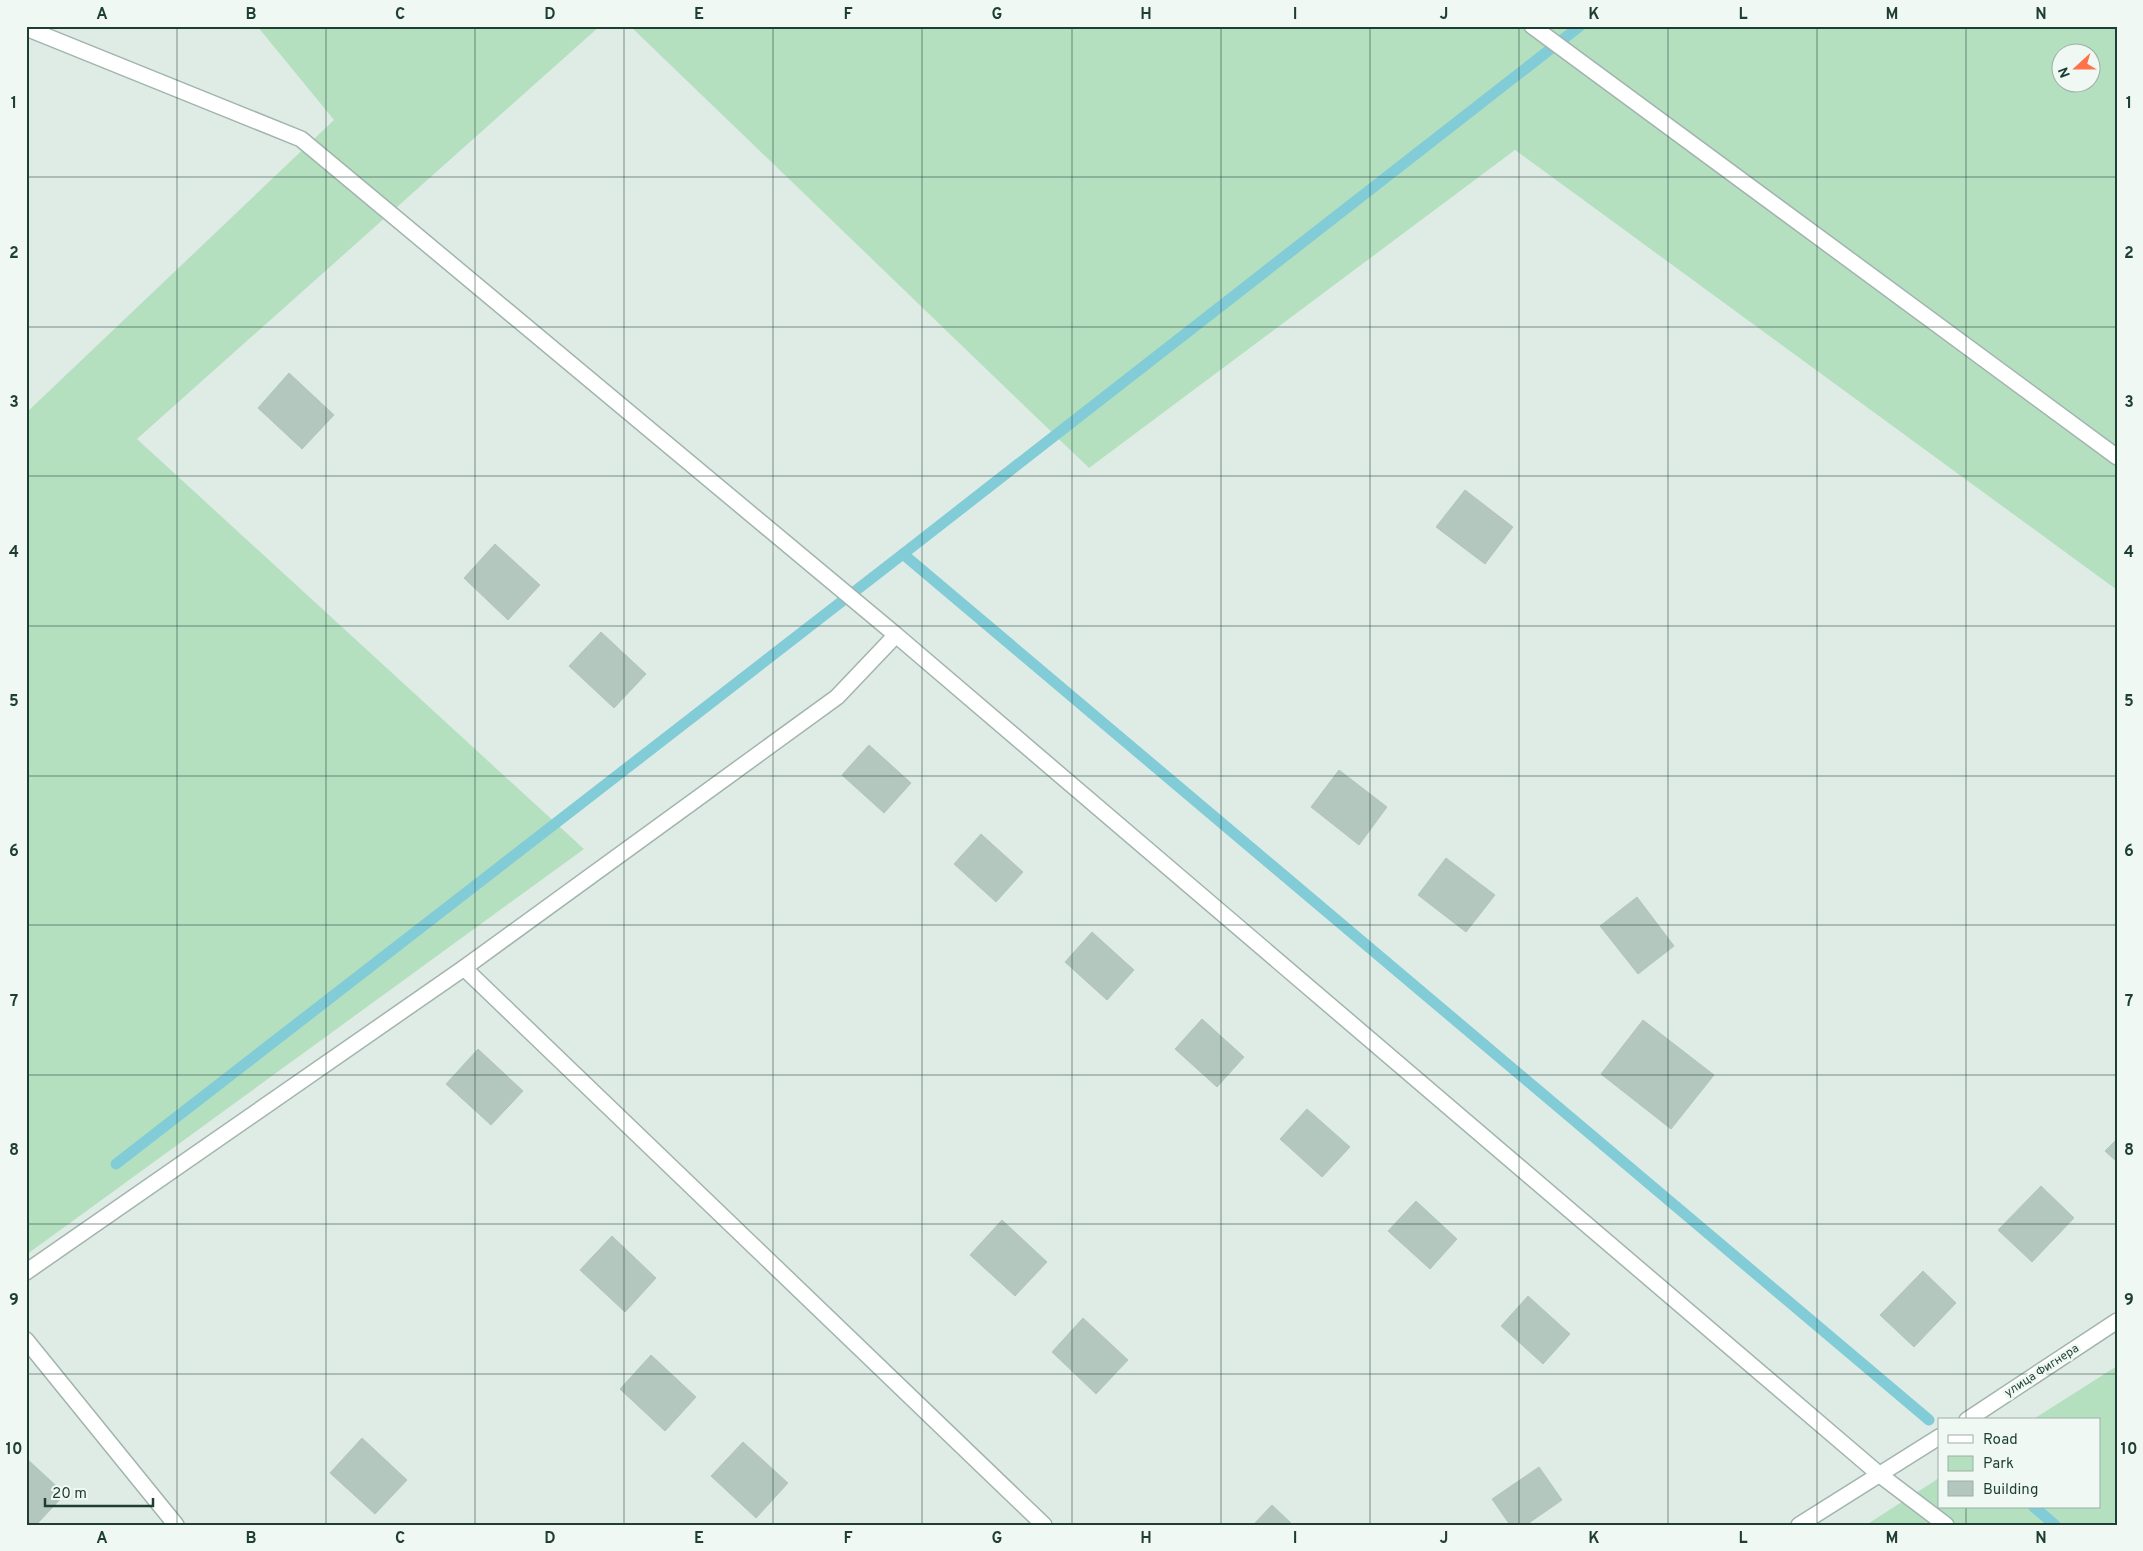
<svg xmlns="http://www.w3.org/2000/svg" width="2143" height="1551" viewBox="0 0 2143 1551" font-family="Overpass,sans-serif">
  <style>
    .green { fill: #b5e0c0; fill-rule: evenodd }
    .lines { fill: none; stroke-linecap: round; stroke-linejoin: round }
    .stream { stroke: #81ccd7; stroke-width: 11 }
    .building { fill: #b4c7bf; stroke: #b1c6bd }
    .lane-casing { stroke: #a1b4ad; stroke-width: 18 }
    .street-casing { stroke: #a1b4ad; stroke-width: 18 }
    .lane { stroke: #fff; stroke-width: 15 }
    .street { stroke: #fff; stroke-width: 15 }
    .grid { fill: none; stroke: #1e3e34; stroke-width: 1; stroke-opacity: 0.55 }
    .labels { text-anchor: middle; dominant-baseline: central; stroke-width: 5; stroke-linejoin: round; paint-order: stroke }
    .street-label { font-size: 12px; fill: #1e3e34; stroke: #f0f8f4 }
    .neatline { fill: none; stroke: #1e3e34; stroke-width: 2 }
    .grid-label { font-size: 16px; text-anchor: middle; font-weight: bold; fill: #1e3e34 }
  </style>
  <rect width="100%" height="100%" fill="#dfece6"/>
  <!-- green -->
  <g class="green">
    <polygon points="257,26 600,26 137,439 584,849 26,1255 26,413 334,120"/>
    <path d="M630,26H2117V590L1515,150L1089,468ZM2060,52H2090V82H2060Z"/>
    <polygon points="2117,1366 2117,1521 2109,1525 1866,1525 1939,1478 1939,1507 2099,1507 2099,1420 2032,1420"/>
  </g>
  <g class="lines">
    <!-- stream -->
    <g class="stream">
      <polyline points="1580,26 903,554 1929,1420"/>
      <polyline points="116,1164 903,554"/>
      <polyline points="2034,1507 2055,1525"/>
    </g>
  </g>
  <!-- building -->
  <g class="building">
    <polygon points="289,373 334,415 302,449 258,408"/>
    <polygon points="1465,490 1513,527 1485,564 1436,527"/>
    <polygon points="495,544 540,585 508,620 464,578"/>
    <polygon points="601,632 646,674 614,708 569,666"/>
    <polygon points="869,745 911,783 884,813 842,775"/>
    <polygon points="1339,770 1387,807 1359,845 1311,807"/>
    <polygon points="981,834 1023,872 996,902 954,864"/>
    <polygon points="1446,858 1495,895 1466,932 1418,895"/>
    <polygon points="1637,897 1674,946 1638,974 1600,926"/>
    <polygon points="1092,932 1134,970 1107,1000 1065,962"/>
    <polygon points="1202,1019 1244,1057 1217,1087 1175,1049"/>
    <polygon points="1643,1020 1714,1075 1671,1129 1601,1074"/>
    <polygon points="478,1049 523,1091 491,1125 446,1084"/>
    <polygon points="1307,1109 1350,1147 1322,1177 1280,1139"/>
    <polygon points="2117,1139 2117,1162 2105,1151"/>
    <polygon points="2041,1186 2074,1218 2032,1262 1998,1230"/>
    <polygon points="1416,1201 1457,1239 1430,1269 1388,1231"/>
    <polygon points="1002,1220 1047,1262 1015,1296 970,1255"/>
    <polygon points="612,1236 656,1278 625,1312 580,1270"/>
    <polygon points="1923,1271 1956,1303 1914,1347 1880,1315"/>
    <polygon points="1528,1296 1570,1334 1543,1364 1501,1326"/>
    <polygon points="1083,1318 1128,1360 1096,1394 1052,1352"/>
    <polygon points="651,1355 696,1397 665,1431 620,1389"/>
    <polygon points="362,1438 407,1480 375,1514 330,1473"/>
    <polygon points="743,1442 788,1483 756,1518 711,1476"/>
    <polygon points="26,1458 65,1494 36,1525 29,1525 26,1522"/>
    <polygon points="1539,1467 1562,1500 1526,1525 1510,1525 1492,1499"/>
    <polygon points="1272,1505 1293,1525 1253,1525"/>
  </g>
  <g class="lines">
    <defs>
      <g id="lane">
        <polyline points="1532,26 2117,457"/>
        <polyline points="26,28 301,139 896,635"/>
        <polyline points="464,968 1044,1525"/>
        <polyline points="26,1272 464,968 837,697 896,635 1880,1475"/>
        <polyline points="26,1340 176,1525"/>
      </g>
      <g id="street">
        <polyline points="1967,1420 2117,1321"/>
        <polyline points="1880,1475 1946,1525"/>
        <polyline points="1799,1525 1939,1437"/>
      </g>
    </defs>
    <!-- lane casing -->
    <use href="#lane" class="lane-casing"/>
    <!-- street casing -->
    <use href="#street" class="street-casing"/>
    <!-- lane -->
    <use href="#lane" class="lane"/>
    <!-- street -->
    <use href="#street" class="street"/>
  </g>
  <!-- grid -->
  <path class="grid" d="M177,26V1525M326,26V1525M475,26V1525M624,26V1525M773,26V1525M922,26V1525M1072,26V1525M1221,26V1525M1370,26V1525M1519,26V1525M1668,26V1525M1817,26V1525M1966,26V1420M26,177H2117M26,327H2117M26,476H2117M26,626H2117M26,776H2117M26,925H2117M26,1075H2117M26,1224H2117M26,1374H2117M1966,1507V1525"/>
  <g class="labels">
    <!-- street labels -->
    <g class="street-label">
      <text transform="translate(2042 1371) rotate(-33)">улица Фигнера</text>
    </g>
  </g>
  <!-- border -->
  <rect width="2143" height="1551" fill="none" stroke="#f0f8f4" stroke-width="55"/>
  <!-- legend -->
  <rect x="1938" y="1418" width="162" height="90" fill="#f0f8f4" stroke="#9caea7"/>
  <rect x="1948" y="1435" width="25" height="8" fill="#ffffff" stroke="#9caea7"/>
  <text x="1983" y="1444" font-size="15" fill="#1e3e34">Road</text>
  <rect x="1948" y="1456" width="25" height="15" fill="#b5e0c0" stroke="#9caea7"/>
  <text x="1983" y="1468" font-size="15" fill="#1e3e34">Park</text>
  <rect x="1948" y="1481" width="25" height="15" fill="#b4c7bf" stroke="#9caea7"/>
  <text x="1983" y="1494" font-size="15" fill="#1e3e34">Building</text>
  <!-- north arrow -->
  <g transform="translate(2076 68) rotate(249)"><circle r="24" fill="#f0f8f4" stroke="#9caea7"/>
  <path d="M0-4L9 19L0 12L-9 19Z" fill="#ff724a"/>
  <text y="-8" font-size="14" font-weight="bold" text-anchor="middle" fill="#1e3e34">N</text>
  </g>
  <!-- scale -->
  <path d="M45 1498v8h108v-8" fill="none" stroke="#1e3e34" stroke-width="2.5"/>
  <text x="52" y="1498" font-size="15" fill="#1e3e34" stroke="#f0f8f4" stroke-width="4" paint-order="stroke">20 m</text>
  <rect x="28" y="28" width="2088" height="1496" class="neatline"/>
  <g class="grid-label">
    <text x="102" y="19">A</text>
    <text x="251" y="19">B</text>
    <text x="400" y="19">C</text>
    <text x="550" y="19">D</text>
    <text x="699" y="19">E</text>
    <text x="848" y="19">F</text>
    <text x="997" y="19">G</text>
    <text x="1146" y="19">H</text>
    <text x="1295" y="19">I</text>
    <text x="1444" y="19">J</text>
    <text x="1594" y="19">K</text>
    <text x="1743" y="19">L</text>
    <text x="1892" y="19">M</text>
    <text x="2041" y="19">N</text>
    <text x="14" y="108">1</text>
    <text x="2129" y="108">1</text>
    <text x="14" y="258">2</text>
    <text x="2129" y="258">2</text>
    <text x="14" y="407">3</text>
    <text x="2129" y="407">3</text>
    <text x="14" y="557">4</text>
    <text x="2129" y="557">4</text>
    <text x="14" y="706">5</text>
    <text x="2129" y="706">5</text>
    <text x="14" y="856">6</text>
    <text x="2129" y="856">6</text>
    <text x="14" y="1006">7</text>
    <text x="2129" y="1006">7</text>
    <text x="14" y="1155">8</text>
    <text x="2129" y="1155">8</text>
    <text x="14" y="1305">9</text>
    <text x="2129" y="1305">9</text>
    <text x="14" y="1454">10</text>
    <text x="2129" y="1454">10</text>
    <text x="102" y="1543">A</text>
    <text x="251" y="1543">B</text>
    <text x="400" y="1543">C</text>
    <text x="550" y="1543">D</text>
    <text x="699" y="1543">E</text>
    <text x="848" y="1543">F</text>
    <text x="997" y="1543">G</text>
    <text x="1146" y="1543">H</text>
    <text x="1295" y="1543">I</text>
    <text x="1444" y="1543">J</text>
    <text x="1594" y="1543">K</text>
    <text x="1743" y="1543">L</text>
    <text x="1892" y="1543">M</text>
    <text x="2041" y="1543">N</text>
  </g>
</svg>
